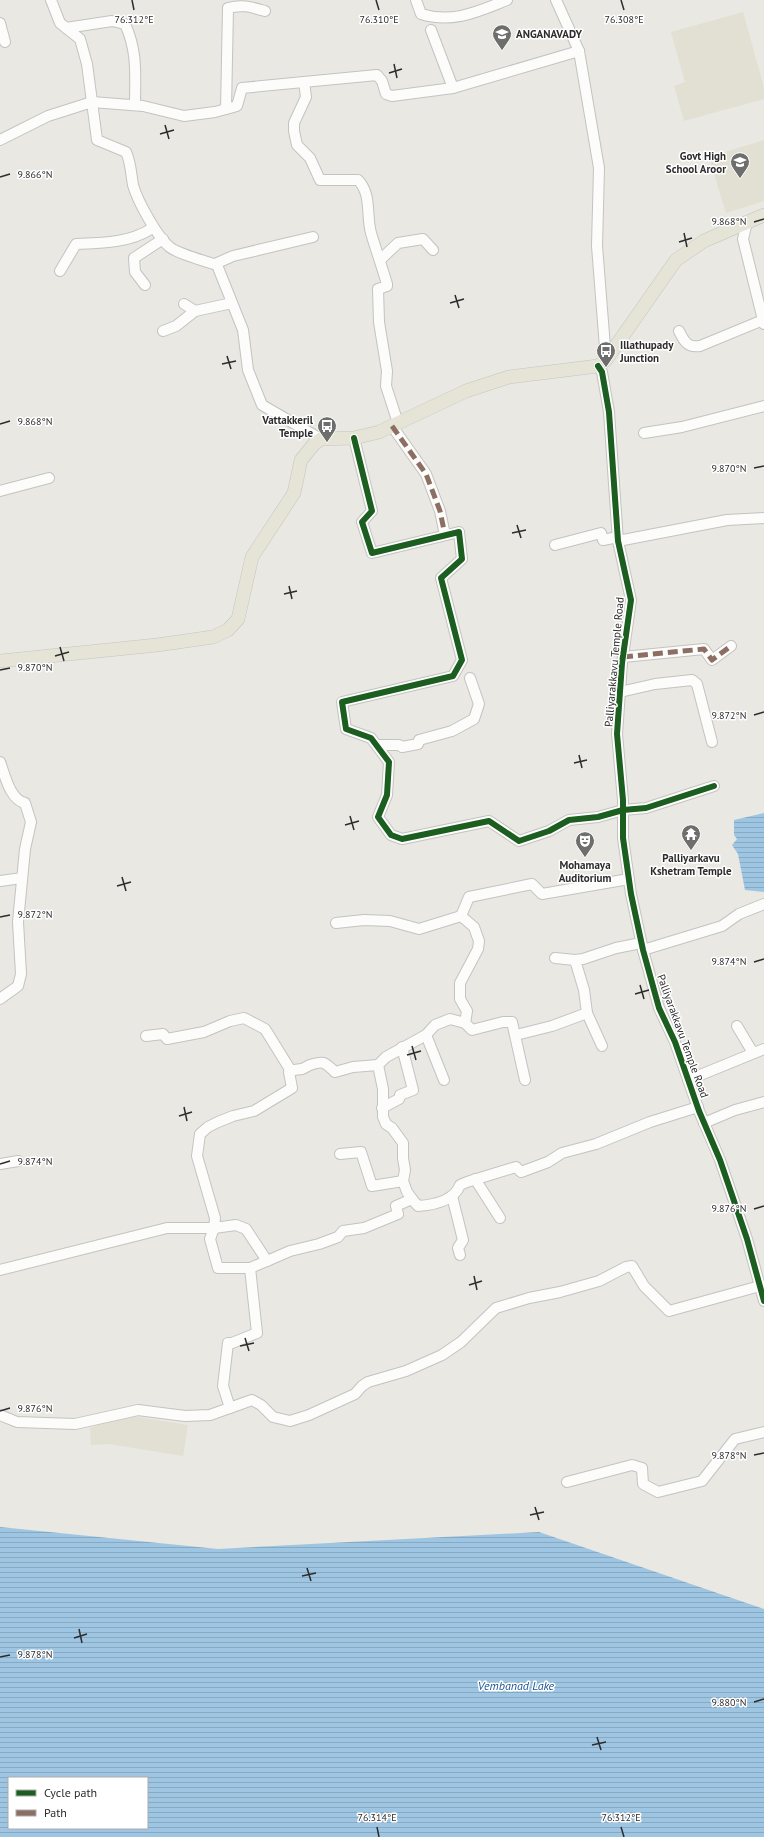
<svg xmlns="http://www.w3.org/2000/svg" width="764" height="1837" viewBox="0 0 764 1837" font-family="'PT Sans',sans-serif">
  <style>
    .education { fill: #e2e0d2 }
    .water { fill: url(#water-rules); fill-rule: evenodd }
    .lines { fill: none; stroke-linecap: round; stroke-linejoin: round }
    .minor-casing { stroke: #c4c3c2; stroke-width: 12 }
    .major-casing { stroke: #c5c5c2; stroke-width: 14 }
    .minor { stroke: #fcfcfb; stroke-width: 10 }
    .major { stroke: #e5e4d6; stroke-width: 13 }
    .quiet { stroke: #8d6e63; stroke-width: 5; stroke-dasharray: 10 5; stroke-linecap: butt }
    .cycleway-casing { stroke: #fff; stroke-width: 8 }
    .cycleway { stroke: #1b5e20; stroke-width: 6 }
    .ticks { fill: none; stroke: #2c2c2c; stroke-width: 1.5 }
    .labels { text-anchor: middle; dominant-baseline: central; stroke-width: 3; stroke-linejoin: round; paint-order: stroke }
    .poi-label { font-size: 11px; font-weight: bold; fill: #2c2c2c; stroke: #fff; text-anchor: start }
    .street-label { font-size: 11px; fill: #2c2c2c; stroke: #fff }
    .water-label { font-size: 12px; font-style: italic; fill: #1c538f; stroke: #fff }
    .ticks-label { font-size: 10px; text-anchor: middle; fill: #2c2c2c; stroke: #fff; stroke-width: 3; stroke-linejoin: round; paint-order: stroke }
  </style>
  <defs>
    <pattern id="water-rules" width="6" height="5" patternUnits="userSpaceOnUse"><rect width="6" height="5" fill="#9ec5e2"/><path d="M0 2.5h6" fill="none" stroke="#88a9c2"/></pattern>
  </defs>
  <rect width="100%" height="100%" fill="#e9e8e2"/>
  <!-- education -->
  <g class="education">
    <polygon points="743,12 764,88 764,99 684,121 674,86 685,82 671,32"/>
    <polygon points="764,140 764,201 726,213 709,157"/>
    <polygon points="125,1415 188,1425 183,1456 109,1444 91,1445 90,1428"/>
  </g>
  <!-- water -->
  <g class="water">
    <polygon points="764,813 764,892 745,890 738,854 732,845 737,839 734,835 734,820"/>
    <path d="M0,1527L218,1549L539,1532L764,1609V1837H0ZM9,1778H147V1828H9Z"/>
  </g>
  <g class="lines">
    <defs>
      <g id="minor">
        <path d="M51,0L60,23L80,39L87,64L97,140L126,152C131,163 131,174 133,185C137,200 158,239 171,248C178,253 207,262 217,265L243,330L248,370L262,405L321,439"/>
        <path d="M416,0L421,14C453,24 479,11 507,0"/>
        <polyline points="556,0 579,51"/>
        <polyline points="0,23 5,42"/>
        <path d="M66,28L112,21L125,24C138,52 135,76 135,105"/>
        <polyline points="431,30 453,88 579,51 599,168 597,246 606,360"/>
        <path d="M304,82L306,97L294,123V131L297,145L310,158L320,180H358C372,194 366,216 371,233C376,250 382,267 387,284V286L378,289L379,322L387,371L386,386L398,423"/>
        <path d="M226,109L228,8C242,4 251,7 265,11"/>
        <polyline points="0,140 48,116 92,102 143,106 184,116 215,112 237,106 242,88 377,75 382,81 386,94 392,96 453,88"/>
        <polyline points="747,222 743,239 764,324"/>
        <polyline points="380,260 398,243 423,239 433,250"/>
        <polyline points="215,264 233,256 313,237"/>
        <path d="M60,271L76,244C101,243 129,243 151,229L152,225"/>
        <polyline points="145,285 135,272 134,258 163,239"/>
        <polyline points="184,304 195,311 232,303"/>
        <polyline points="163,331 176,326 195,311"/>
        <path d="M679,331C684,341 687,348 700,346L763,320"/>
        <polyline points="598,366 602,372 609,412 618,541 631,600 622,663 617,734 623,800 623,838 631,894 643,950 659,1008 675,1042 699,1111 720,1160 747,1239 764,1301"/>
        <polyline points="392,426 426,474 440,511 445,535"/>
        <polyline points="644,433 682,427 764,406"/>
        <polyline points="354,438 372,511 362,522 372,553 459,532 462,559 441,578 462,660 453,676 342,702 346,729 371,738 389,762 387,795 378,817 391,835 402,839 489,821 519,841 549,831 569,820 598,817 623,810 646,808 714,786"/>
        <polyline points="0,491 49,478"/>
        <polyline points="618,541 727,520 764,518"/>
        <polyline points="555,545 601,533 603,540 618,537"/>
        <polyline points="623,657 704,649 712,660 731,646"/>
        <polyline points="620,692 655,684 692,680 697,684 712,742"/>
        <polyline points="377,745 399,745 402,747 418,744 419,740 452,731 474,719 479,704 470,678"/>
        <path d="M0,762C5,775 10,800 25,803L31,822L25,849L18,922L21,974L18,986L0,999"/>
        <polyline points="0,881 22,878"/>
        <polyline points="336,923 364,920 390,921 419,929 461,916 469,897 532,884 542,894 629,879"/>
        <polyline points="643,950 722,926 739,914 764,904"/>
        <polyline points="555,958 575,960"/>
        <polyline points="587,1013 602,1046"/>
        <polyline points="465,1023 472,1030 503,1022 512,1022 525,1080"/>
        <polyline points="737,1026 753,1053"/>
        <polyline points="426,1035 444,1080"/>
        <polyline points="516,1035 552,1026 587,1013 584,990 575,960 583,959 616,948 641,943"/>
        <polyline points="146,1036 163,1034 167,1039 204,1032 230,1021 244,1018 265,1029 291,1071"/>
        <polyline points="378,1065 383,1089 383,1117 386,1124 392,1128 403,1143 403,1158 405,1170 403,1181 407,1192 412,1199"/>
        <polyline points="688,1080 764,1049"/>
        <polyline points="382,1108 399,1099 400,1095 413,1090 402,1047"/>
        <polyline points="704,1123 735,1110 764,1102"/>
        <polyline points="340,1154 361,1152 372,1186 403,1181"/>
        <polyline points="0,1164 18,1161"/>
        <polyline points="475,1179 500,1218"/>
        <polyline points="452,1196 463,1240 458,1248 460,1255"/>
        <path d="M267,1261L290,1251L319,1244L338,1237L343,1231L364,1228L398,1214L396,1206L412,1199L418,1206C433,1205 454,1201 460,1185L467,1182L516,1167L521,1172L548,1162L562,1153L596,1144L650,1122L698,1107"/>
        <path d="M250,1268L267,1261L246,1229L236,1225L214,1228L215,1218L197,1156L200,1134L208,1127L218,1122L233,1116L254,1111L292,1088L289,1072C293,1069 297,1070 302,1069C305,1068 307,1066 310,1065C325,1060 325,1063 335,1072L353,1067L378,1065L386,1057L426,1035L435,1025L450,1019L465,1023L467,1011L460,999V983L478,949L479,941L474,927L461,916"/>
        <polyline points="0,1270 167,1228 214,1228 210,1239 218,1268 250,1268 257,1333 232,1343 228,1343 223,1386 230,1408"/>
        <polyline points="0,1415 17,1422 75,1424 138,1410 185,1416 210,1415 252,1400 261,1405 273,1417 290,1421 309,1415 355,1394 362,1386 368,1382 406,1371 442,1355 461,1342 496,1308 529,1298 560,1292 599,1281 626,1267 632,1266 644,1286 669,1311 760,1286"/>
        <polyline points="567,1482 632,1465 642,1468 643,1484 658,1492 702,1481 735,1439 764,1432"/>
      </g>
      <polyline id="major" points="0,661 157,645 213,637 228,630 238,619 252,557 294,493 301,460 314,444 321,439 354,438 379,432 466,391 509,377 598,366 606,360 676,260 704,241 764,215"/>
    </defs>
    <!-- minor casing -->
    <use href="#minor" class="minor-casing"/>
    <!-- major casing -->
    <use href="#major" class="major-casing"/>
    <!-- minor -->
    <use href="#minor" class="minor"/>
    <!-- major -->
    <use href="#major" class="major"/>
    <!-- quiet -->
    <g class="quiet">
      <polyline points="392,426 426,474 440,511 445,535"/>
      <polyline points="623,657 704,649 712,660 731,646"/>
    </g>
    <defs>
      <g id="cycleway">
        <polyline points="598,366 602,372 609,412 618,541 631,600 622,663 617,734 623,800 623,838 631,894 643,950 659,1008 675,1042 699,1111 720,1160 747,1239 764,1301"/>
        <polyline points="354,438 372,511 362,522 372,553 459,532 462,559 441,578 462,660 453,676 342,702 346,729 371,738 389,762 387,795 378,817 391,835 402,839 489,821 519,841 549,831 569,820 598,817 623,810 646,808 714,786"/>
      </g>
    </defs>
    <!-- cycleway casing -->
    <use href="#cycleway" class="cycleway-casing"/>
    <!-- cycleway -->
    <use href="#cycleway" class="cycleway"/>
  </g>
  <!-- ticks -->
  <path class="ticks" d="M132,0L134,10M376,0L379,10M621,0L624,10M394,64L397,78M389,73L402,69M165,125L169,139M160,134L174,130M0,177L10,174M754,222L764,219M684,233L687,247M679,242L692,238M455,295L459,308M450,303L464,299M227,356L231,369M222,364L236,361M0,424L10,421M754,468L764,466M517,525L521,538M512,533L526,530M289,586L292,599M284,594L297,591M60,647L64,661M55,656L69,652M0,670L10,668M754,715L764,712M579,755L582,768M574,763L587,760M350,816L354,830M345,825L359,821M122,877L126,891M117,886L131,882M0,917L10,915M754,962L764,959M640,985L644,999M635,994L649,990M412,1046L416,1060M407,1055L421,1051M184,1107L187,1121M179,1116L192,1112M0,1164L10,1161M754,1209L764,1206M474,1276L477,1290M469,1285L482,1281M245,1338L249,1351M240,1346L254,1343M0,1411L10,1408M754,1455L764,1453M535,1507L539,1520M530,1515L544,1512M307,1568L311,1581M302,1576L316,1573M79,1629L82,1643M74,1638L87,1634M0,1657L10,1655M754,1702L764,1699M597,1737L601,1750M592,1745L606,1742M377,1827L379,1837M621,1827L624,1837"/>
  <!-- icons -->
  <defs>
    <symbol id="school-pin" viewBox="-11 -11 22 30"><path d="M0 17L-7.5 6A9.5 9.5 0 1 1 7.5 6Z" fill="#6e6e6c" stroke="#fff"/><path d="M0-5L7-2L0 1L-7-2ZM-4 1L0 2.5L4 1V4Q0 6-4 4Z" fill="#fff"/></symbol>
    <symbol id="bus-pin" viewBox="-11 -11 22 30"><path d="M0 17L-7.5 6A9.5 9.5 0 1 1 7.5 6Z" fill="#6e6e6c" stroke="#fff"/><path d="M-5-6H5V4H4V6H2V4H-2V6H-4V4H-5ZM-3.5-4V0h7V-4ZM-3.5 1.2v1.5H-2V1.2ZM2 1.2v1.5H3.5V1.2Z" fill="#fff"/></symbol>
    <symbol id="temple-pin" viewBox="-11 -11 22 30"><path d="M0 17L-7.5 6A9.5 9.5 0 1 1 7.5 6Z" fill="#6e6e6c" stroke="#fff"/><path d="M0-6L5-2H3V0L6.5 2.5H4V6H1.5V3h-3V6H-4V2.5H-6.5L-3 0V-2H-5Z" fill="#fff"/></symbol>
    <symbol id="theatre-pin" viewBox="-11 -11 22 30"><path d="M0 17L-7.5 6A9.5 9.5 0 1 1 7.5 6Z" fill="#6e6e6c" stroke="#fff"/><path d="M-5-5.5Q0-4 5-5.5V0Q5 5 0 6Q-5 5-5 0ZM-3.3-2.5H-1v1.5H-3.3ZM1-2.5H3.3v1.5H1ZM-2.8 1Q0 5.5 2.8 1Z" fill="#fff"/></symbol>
  </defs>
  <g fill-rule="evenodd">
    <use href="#school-pin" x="491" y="23" width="22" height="30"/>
    <use href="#school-pin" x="729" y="151" width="22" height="30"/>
    <use href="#bus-pin" x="595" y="340" width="22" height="30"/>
    <use href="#bus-pin" x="316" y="415" width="22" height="30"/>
    <use href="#temple-pin" x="680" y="823" width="22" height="30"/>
    <use href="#theatre-pin" x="574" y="830" width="22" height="30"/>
  </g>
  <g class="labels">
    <!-- poi labels -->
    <g class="poi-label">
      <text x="516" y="34">ANGANAVADY</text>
      <text x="726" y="156" text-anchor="end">Govt High<tspan x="726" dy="13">School Aroor</tspan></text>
      <text x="620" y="345">Illathupady<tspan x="620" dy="13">Junction</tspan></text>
      <text x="313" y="420" text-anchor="end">Vattakkeril<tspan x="313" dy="13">Temple</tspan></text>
      <text x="691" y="858" text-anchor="middle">Palliyarkavu<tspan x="691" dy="13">Kshetram Temple</tspan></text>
      <text x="585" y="865" text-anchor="middle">Mohamaya<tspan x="585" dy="13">Auditorium</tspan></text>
    </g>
    <!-- street labels -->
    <g class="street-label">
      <text transform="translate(614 662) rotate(-85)">Palliyarakkavu Temple Road</text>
      <text transform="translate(683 1036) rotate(70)">Palliyarakkavu Temple Road</text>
    </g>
    <!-- water labels -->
    <g class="water-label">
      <text x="516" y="1685">Vembanad Lake</text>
    </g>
  </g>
  <g class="ticks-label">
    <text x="134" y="23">76.312°E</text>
    <text x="379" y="23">76.310°E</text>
    <text x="624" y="23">76.308°E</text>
    <text x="35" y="178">9.866°N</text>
    <text x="729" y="225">9.868°N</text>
    <text x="35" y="425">9.868°N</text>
    <text x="729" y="472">9.870°N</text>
    <text x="35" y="671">9.870°N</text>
    <text x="729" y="719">9.872°N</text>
    <text x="35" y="918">9.872°N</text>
    <text x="729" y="965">9.874°N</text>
    <text x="35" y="1165">9.874°N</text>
    <text x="729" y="1212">9.876°N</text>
    <text x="35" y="1412">9.876°N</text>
    <text x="729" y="1459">9.878°N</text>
    <text x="35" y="1658">9.878°N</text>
    <text x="729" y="1706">9.880°N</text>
    <text x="377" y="1821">76.314°E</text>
    <text x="621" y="1821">76.312°E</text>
  </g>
  <!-- legend -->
  <rect x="8" y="1777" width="140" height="52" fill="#ffffff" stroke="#ababab"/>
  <rect x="16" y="1790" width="20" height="6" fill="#1b5e20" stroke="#ababab"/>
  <text x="44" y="1797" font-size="12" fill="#2c2c2c">Cycle path</text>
  <rect x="16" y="1810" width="20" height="6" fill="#8d6e63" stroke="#ababab"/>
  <text x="44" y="1817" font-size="12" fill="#2c2c2c">Path</text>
</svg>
